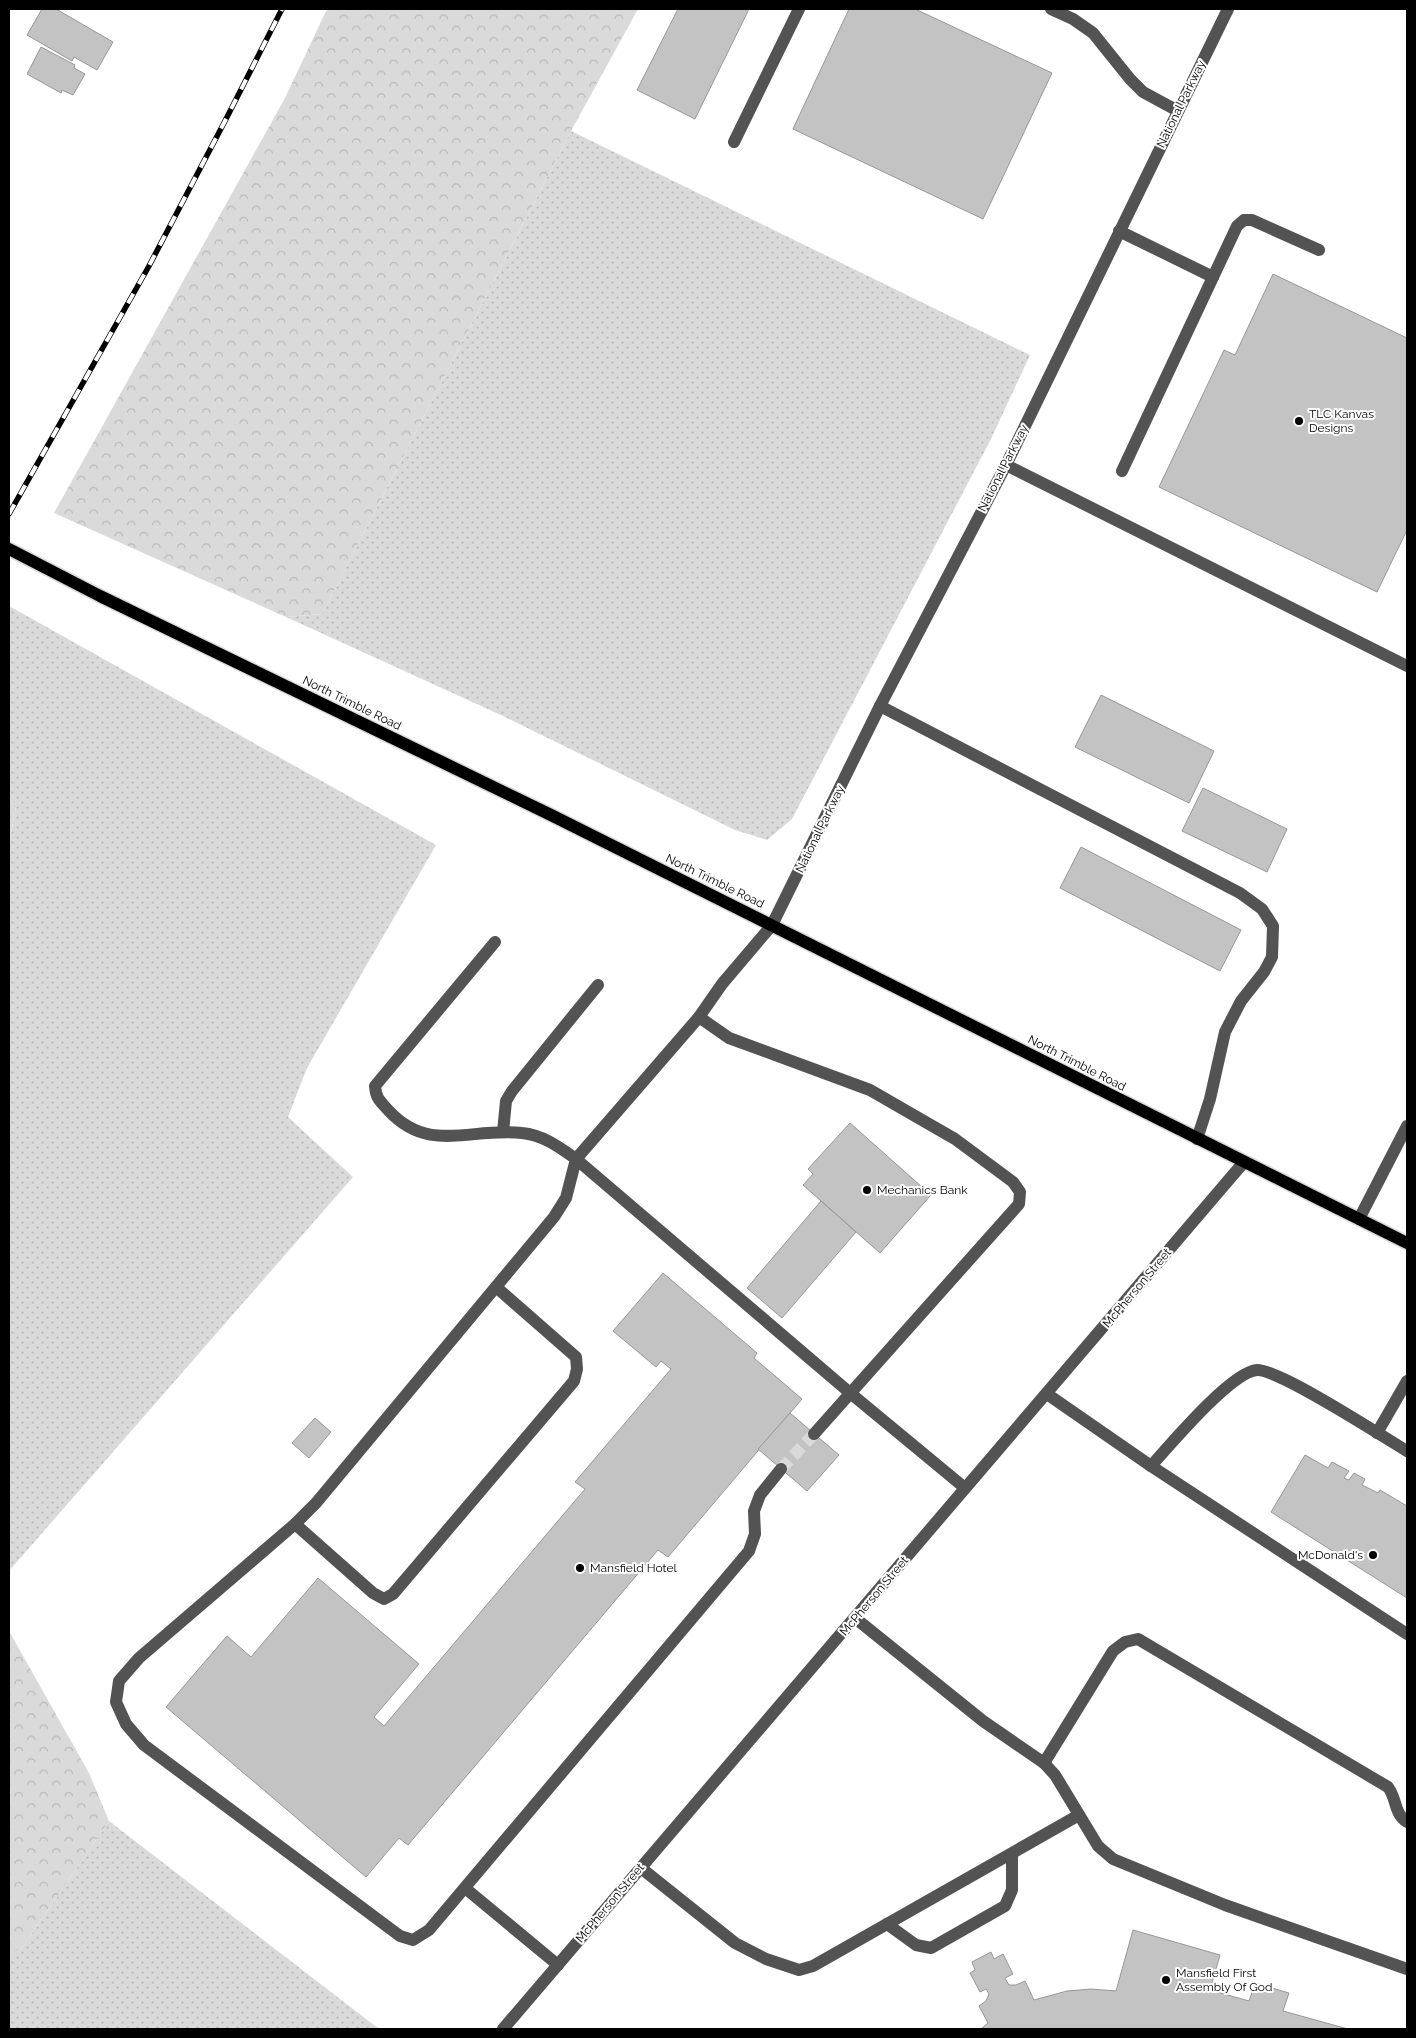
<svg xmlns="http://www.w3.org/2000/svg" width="1416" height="2038" viewBox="0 0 1416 2038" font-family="Raleway,sans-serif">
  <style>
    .green { fill: url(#green-dots) }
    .forest { fill: url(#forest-crowns) }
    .building { fill: #c3c3c3; stroke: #979797 }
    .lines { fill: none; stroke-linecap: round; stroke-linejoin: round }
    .minor-tunnel { stroke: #d9d9d9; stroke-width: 12; stroke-dasharray: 12 6; stroke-linecap: butt }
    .major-casing { stroke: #dbdbdb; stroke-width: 15 }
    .minor { stroke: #535353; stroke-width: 12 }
    .major { stroke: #000; stroke-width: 12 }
    .rail-casing { stroke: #000; stroke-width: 5.5 }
    .rail { stroke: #fff; stroke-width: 4; stroke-dasharray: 11; stroke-linecap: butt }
    .poi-dot { fill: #000; stroke: #fff; stroke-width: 2 }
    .labels { text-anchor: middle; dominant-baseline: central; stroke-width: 4; stroke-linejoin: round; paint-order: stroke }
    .street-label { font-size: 12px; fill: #000; stroke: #fff }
    .poi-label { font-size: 12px; fill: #000; stroke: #fff; text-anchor: start }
  </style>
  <defs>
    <pattern id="green-dots" width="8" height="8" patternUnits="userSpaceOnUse" patternTransform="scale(1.25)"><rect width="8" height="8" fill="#dadada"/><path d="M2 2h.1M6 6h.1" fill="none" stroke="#b9b9b9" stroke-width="1.8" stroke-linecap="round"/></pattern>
    <pattern id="forest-crowns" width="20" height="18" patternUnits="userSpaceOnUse" patternTransform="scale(1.25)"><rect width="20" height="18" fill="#dadada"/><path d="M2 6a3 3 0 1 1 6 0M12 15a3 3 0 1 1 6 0" fill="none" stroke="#b9b9b9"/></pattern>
  </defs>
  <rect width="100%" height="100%" fill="#fff"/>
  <!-- green -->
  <g class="green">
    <polygon points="571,131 1030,355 991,439 792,819 767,840 735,830 503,716 286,617 322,614"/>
    <polygon points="9,606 436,845 307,1068 288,1117 353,1177 9,1571 9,844 16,807 9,797"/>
    <polygon points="109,1821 379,2029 9,2029 9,1955 22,1948"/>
  </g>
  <!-- forest -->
  <g class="forest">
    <polygon points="327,9 638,9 571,131 322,614 286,617 54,513 285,98"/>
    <polygon points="9,797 16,807 9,844"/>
    <polygon points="9,1631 89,1773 109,1821 22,1948 9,1955"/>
  </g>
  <!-- building -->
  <g class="building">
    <polygon points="42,9 56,9 113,42 97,70 74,57 72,61 27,35"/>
    <polygon points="678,9 749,9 695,119 637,90"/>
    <polygon points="849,9 915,9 1052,73 983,219 793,129"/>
    <polygon points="41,47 75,65 74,68 85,74 73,95 62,90 61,93 27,74"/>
    <polygon points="1273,274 1407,338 1407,530 1377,592 1159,487 1224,350 1235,355"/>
    <polygon points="1101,695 1214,751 1189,803 1075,747"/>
    <polygon points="1203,788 1287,829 1267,872 1182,831"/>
    <polygon points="1081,847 1241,930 1220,971 1060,888"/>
    <polygon points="850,1123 931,1195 880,1253 803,1185 813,1174 808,1169"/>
    <polygon points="821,1201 856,1232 782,1318 747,1288"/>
    <polygon points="663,1273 757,1353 754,1358 802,1399 668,1557 658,1550 408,1845 399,1838 366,1877 166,1707 227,1636 251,1657 318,1578 419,1664 374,1717 384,1726 585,1489 575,1482 671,1369 661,1361 656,1367 613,1331"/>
    <polygon points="790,1413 839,1455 807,1491 758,1449"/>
    <polygon points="315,1418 331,1432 309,1458 292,1443"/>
    <polygon points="1305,1455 1328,1468 1332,1462 1349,1471 1344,1478 1349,1480 1354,1473 1365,1479 1362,1485 1378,1493 1380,1490 1407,1506 1407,1598 1271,1512"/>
    <polygon points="1133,1930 1220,1955 1210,1990 1249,2001 1255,1983 1289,1993 1283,2011 1348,2029 981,2029 988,2023 979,2006 986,2001 989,1994 986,1989 980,1992 970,1973 975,1970 972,1962 991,1952 994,1959 1003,1954 1013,1974 1005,1978 1009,1985 1016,1985 1025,1981 1034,2000 1067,1991 1091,1989 1116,1991"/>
  </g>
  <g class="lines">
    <!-- minor-tunnel -->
    <polyline class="minor-tunnel" points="781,1469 814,1434"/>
    <defs>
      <polyline id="major" points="9,549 100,596 551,815 1407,1243"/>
    </defs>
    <!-- major casing -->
    <use href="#major" class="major-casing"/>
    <!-- minor -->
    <g class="minor">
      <polyline points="1051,9 1073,19 1093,33 1130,79 1143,92 1178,111"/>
      <polyline points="734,142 799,9"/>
      <polyline points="1119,231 1213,277"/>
      <polyline points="1006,465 1407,666"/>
      <polyline points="1122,471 1237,226 1244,220 1252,220 1319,250"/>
      <polyline points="880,706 1240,893 1262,909 1273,926 1272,957 1264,972 1241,1001 1225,1032 1210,1099 1197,1139"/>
      <path d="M495,942L375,1086C376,1099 380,1101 389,1111C429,1154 471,1127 522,1133C543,1135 559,1147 576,1159L849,1392L965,1488"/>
      <polyline points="699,1017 729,1038 870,1090 955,1139 1013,1182 1020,1192 1019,1204 814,1434"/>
      <polyline points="503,1132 506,1101 512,1091 598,985"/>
      <polyline points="1359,1219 1407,1126"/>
      <polyline points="1047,1394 1151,1466"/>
      <polyline points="1377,1433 1407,1381"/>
      <path d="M1407,1451C1382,1436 1279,1369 1257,1370C1231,1372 1170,1445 1151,1466L1407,1634"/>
      <polyline points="781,1469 760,1495 754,1511 755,1534 749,1551 429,1930 413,1940 400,1936 144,1745 126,1724 116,1702 119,1681 139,1658 295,1524 316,1503 554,1217 566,1198 576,1159 699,1017 722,984 772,925 880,706 1006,465 1228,9"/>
      <polyline points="295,1524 373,1593 384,1599 393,1594 574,1381 577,1369 576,1357 496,1287"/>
      <polyline points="855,1618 983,1721 1044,1763 1055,1775 1098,1846 1113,1859 1225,1905 1407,1969"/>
      <path d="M1044,1763L1113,1651L1125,1642L1138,1639L1388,1787C1397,1799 1394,1814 1407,1822"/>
      <polyline points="641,1868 735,1943 766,1959 799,1970 813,1966 1079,1815"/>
      <polyline points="465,1888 558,1965"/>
      <polyline points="887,1924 916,1945 931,1948 1005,1906 1012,1890 1012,1854"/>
      <polyline points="503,2029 1244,1162"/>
    </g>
    <!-- major -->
    <use href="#major" class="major"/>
    <defs>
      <polyline id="rail" points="9,514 149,266 225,121 282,9"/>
    </defs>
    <!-- rail casing -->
    <use href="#rail" class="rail-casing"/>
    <!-- rail -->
    <use href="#rail" class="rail"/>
  </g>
  <!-- markers -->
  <g class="poi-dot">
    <circle cx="1299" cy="421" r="5"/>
    <circle cx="867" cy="1190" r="5"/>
    <circle cx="1373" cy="1555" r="5"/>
    <circle cx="580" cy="1568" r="5"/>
    <circle cx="1166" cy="1980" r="5"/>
  </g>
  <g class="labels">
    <!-- street labels -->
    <g class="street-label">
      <text transform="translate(1181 104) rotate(-64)">National Parkway</text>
      <text transform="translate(1003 468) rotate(-63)">National Parkway</text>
      <text transform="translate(352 703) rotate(26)">North Trimble Road</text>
      <text transform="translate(820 829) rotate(-64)">National Parkway</text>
      <text transform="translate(715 881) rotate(26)">North Trimble Road</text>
      <text transform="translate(1077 1063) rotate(27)">North Trimble Road</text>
      <text transform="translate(1137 1288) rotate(-50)">McPherson Street</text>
      <text transform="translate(874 1596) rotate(-50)">McPherson Street</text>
      <text transform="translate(610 1903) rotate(-50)">McPherson Street</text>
    </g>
    <!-- poi labels -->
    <g class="poi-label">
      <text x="1309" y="414">TLC Kanvas<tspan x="1309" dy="14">Designs</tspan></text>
      <text x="877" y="1190">Mechanics Bank</text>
      <text x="1363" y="1555" text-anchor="end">McDonald's</text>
      <text x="590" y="1568">Mansfield Hotel</text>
      <text x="1176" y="1973">Mansfield First<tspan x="1176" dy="14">Assembly Of God</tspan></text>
    </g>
  </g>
  <!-- border -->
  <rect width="1416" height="2038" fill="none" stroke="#000000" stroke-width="20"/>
</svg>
